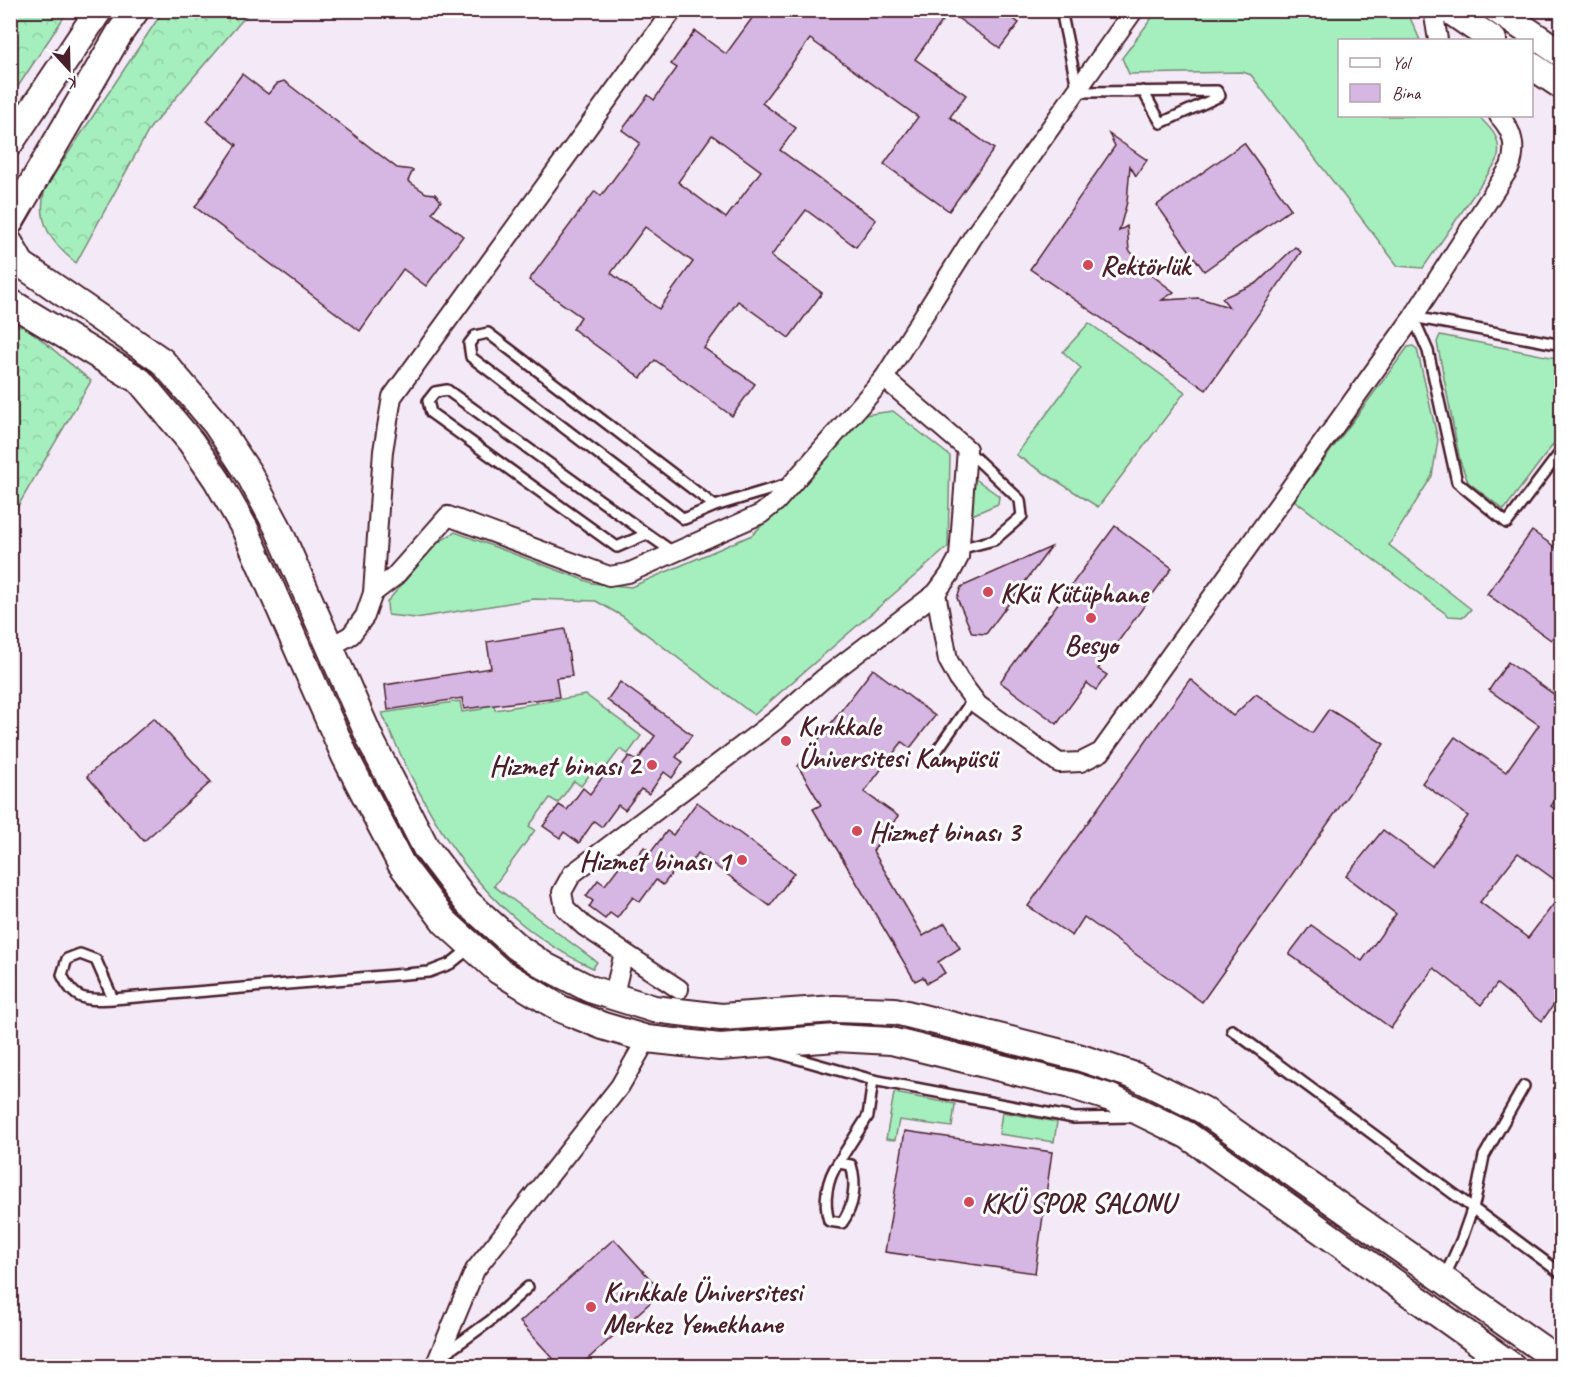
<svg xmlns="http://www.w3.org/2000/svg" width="1572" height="1377" viewBox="0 0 1572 1377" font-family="Caveat,sans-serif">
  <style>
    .built { fill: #f3e9f7; fill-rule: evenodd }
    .grass { fill: #a5efbe; stroke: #788774; stroke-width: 1.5 }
    .forest { fill: url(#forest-crowns); stroke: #788774; stroke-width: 1.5 }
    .building { fill: #d6b6e3; stroke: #4a1f2b; stroke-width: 1.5; fill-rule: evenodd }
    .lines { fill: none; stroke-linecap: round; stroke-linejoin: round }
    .lane-casing { stroke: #4a1f2b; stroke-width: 14 }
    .street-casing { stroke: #4a1f2b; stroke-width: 22 }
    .secondary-casing { stroke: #4a1f2b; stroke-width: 30 }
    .lane { stroke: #fff; stroke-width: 9 }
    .street { stroke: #fff; stroke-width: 18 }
    .secondary { stroke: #fff; stroke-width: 26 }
    .poi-dot { fill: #d1495b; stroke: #fff; stroke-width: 2 }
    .labels { text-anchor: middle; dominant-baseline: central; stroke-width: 6; stroke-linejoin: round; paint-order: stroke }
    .poi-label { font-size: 28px; font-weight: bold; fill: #4a1f2b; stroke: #fff; text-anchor: start }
  </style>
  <defs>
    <pattern id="forest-crowns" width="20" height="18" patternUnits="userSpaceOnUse" patternTransform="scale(1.5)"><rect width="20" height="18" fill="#a5efbe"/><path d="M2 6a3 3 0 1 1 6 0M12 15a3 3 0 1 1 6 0" fill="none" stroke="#90cca3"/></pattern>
  </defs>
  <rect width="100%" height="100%" fill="#fff"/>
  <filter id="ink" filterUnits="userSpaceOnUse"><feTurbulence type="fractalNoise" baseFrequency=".0167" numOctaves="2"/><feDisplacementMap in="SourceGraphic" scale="12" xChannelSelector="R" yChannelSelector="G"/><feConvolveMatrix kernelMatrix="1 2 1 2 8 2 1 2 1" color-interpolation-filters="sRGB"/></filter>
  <g filter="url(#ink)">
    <!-- built -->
    <path class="built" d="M11,11H1561V1366H11ZM1340,40H1532V116H1340Z"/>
    <!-- grass -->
    <g class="grass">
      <path d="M1157,11H1407L1420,40H1340V116H1478C1492,129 1503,140 1497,161L1423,268L1398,266L1251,75L1243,72L1129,74L1122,58Z"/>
      <polygon points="1089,323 1185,392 1098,507 1016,455 1081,368 1063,352"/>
      <polygon points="1440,335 1561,359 1561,434 1504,510 1468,482 1460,461 1437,342"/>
      <polygon points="1413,346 1417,349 1438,440 1432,476 1389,545 1471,609 1464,617 1449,616 1294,500 1408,347"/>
      <polygon points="893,411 950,456 948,547 754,715 622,616 596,601 534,599 416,618 388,615 387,602 437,543 455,532 592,583 631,587 752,535 798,490 864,415"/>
      <polygon points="966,472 999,496 998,504 972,515 968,511"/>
      <path d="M586,695L641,736L628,754L620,749L604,770L597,765L581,786L574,781L558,803L550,798L529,826L535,830L494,886L597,962L593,968C481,917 429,822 382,713L460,701L462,712L482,709L481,698L492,696L495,710Z"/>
      <polygon points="894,1093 955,1104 952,1127 899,1120 895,1140 886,1139"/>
      <polygon points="1002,1112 1057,1122 1054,1142 999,1134"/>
    </g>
    <!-- forest -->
    <g class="forest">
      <polygon points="11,10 68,11 11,97 10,11"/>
      <path d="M163,11H250L150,128L76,263C51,243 36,222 45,188Z"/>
      <polygon points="11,324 26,327 91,381 11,518"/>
    </g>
    <!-- building -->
    <g class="building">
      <path d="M758,10H1001L1019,23L1000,48L949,12L915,59L966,95L950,117L994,149L949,211L884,164L918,117L810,39L762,103L796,128L780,150L876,220L856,247L806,210L771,256L822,293L789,338L738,301L704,348L755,384L732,416L655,360L641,378L573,329L581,317L529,280L595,191L601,196L640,143L622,130L648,95L654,100L677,68L671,64L695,31L726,54ZM712,135L761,171L726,218L678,182ZM645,227L693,262L659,309L611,273Z"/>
      <polygon points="242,74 268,94 278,83 284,81 397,168 413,170 408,181 426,193 435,194 441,201 432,213 463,236 426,286 403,269 360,331 195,207 237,145 207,121"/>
      <polygon points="1109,134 1147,160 1136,176 1130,166 1127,202 1119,231 1127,226 1129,250 1153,276 1174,292 1162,300 1199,298 1229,307 1222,298 1257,283 1295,247 1301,252 1206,390 1030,269 1115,146"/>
      <polygon points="1244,143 1291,209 1204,271 1157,205"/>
      <polygon points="1115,526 1172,568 1098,669 1107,675 1096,690 1087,683 1057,724 1000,682"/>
      <polygon points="1532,531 1562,552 1562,625 1551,640 1487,594"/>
      <polygon points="1051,547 986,634 972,633 957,598 961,587"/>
      <polygon points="565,629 572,676 556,678 559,697 464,709 462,698 388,710 385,685 491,668 487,642"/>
      <polygon points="1508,662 1562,700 1562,791 1551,806 1562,814 1562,885 1518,853 1480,902 1528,938 1562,893 1562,993 1542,1021 1497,984 1481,1005 1434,968 1391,1028 1289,954 1311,925 1362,961 1396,914 1346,876 1383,830 1432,866 1468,816 1422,783 1455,737 1506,772 1539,725 1489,690"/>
      <polygon points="873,669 935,716 910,748 902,742 864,792 898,816 873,851 923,936 945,923 960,948 938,962 945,973 927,983 923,977 915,981 813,809 821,805 798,766"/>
      <polygon points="1190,679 1233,716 1256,694 1312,733 1329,709 1384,744 1202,1002 1084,917 1072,936 1028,906"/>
      <polygon points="620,682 692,735 676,757 683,762 672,778 664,772 649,794 641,789 625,810 618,805 602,827 594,821 579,843 564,832 560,838 543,826 559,805 567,810 583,788 590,794 606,772 613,777 629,756 637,761 655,736 607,700"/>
      <polygon points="154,718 211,782 144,841 87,776"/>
      <polygon points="697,802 794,873 770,906 698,853 687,869 679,864 663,885 656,880 640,902 633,897 617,918 610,913 605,919 589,907 593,901 586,896 598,880 605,885 621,864 628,869 644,847 651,852 667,831 673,835"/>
      <polygon points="905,1131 1052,1152 1035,1273 885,1252"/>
      <polygon points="614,1239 662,1292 580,1366 560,1366 520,1322"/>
    </g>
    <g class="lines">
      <defs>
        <g id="lane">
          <polyline points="1061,10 1078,92 1217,91 1220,96 1161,123 1143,91"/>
          <polyline points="1413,317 1428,351 1457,482 1507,523 1562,450"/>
          <polyline points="1413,317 1562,345"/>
          <polyline points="715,506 684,519 471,357 469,344 475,336 488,333 715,506 788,484"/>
          <polyline points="647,534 447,390 435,392 428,401 431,413 617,547 647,534 673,552"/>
          <polyline points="959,549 994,540 1022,516 1020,500 968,451"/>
          <polyline points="936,752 973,699"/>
          <path d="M113,999L96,960L80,954L67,959L62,975C75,1002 86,1000 113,999L429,972L450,964L470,948"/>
          <polyline points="1232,1030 1562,1274"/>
          <polyline points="774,1052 873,1080 1074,1118 1133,1117"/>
          <path d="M838,1163C827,1179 823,1201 829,1221L842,1223C854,1206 857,1184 851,1165L838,1163L868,1116L873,1080"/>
          <polyline points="1444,1278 1461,1241 1475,1201 1484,1156 1524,1086"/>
          <polyline points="443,1355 490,1321 528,1287"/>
        </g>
        <g id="street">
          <polyline points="1433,10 1438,40"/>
          <polyline points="373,593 394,577 448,516 609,576 628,573 761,514 776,502 884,378 973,237 1134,10"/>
          <path d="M936,593L948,660L959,680L978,705L1059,763L1081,762L1101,752L1413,317L1510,167C1517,147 1513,131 1499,116"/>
          <polyline points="330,647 351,635 365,616 373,593 383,451 392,397 673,10"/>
          <polyline points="679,989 584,926 565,908 562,892 572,874 776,720 823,679 936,593 950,574 959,557 967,449 884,378"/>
          <polyline points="613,998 624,953"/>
          <polyline points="435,1366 475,1270 620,1086 647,1039"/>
        </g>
        <g id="secondary">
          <polyline points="1449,10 1493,40"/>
          <polyline points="1497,10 1562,54"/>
          <polyline points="1532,66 1562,86"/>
          <polyline points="10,143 99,10"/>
          <polyline points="10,222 119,34 136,10"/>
          <polyline points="10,244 21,264 162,361 216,424 249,474 277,526 372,743 426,848 467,902 517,947 545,966 590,989 654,1009 721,1017 835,1009 895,1011 1078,1057 1135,1076 1203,1110 1562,1363"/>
          <polyline points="10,302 140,381 191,442 217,480 245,529 345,756 401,864 445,922 499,971 561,1009 603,1026 647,1039 720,1047 836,1038 891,1041 1070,1085 1111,1098 1187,1135 1512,1366"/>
        </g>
      </defs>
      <!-- lane casing -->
      <use href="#lane" class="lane-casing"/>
      <!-- street casing -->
      <use href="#street" class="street-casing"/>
      <!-- secondary casing -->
      <use href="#secondary" class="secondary-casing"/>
      <!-- lane -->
      <use href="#lane" class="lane"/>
      <!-- street -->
      <use href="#street" class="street"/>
      <!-- secondary -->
      <use href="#secondary" class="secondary"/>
    </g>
  </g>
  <!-- markers -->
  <g class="poi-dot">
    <circle cx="1088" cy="265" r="6"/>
    <circle cx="988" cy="592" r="6"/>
    <circle cx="1091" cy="618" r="6"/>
    <circle cx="786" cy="741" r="6"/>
    <circle cx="652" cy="765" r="6"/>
    <circle cx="857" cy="831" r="6"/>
    <circle cx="742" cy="860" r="6"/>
    <circle cx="969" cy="1202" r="6"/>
    <circle cx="591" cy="1307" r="6"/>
  </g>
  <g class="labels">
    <!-- poi labels -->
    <g class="poi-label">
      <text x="1100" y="265">Rektörlük</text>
      <text x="1000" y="592">KKü Kütüphane</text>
      <text x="1091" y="644" text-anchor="middle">Besyo</text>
      <text x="798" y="725">Kırıkkale<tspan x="798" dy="32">Üniversitesi Kampüsü</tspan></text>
      <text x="640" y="765" text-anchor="end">Hizmet binası 2</text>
      <text x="869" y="831">Hizmet binası 3</text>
      <text x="730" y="860" text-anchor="end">Hizmet binası 1</text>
      <text x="981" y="1202">KKÜ SPOR SALONU</text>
      <text x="603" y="1291">Kırıkkale Üniversitesi<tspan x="603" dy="32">Merkez Yemekhane</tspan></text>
    </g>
  </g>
  <!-- margin -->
  <rect width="1572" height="1377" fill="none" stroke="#fff" stroke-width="36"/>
  <rect x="18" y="18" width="1536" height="1341" fill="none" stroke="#4a1f2b" stroke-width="2" filter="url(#ink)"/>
  <!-- legend -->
  <rect x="1338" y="39" width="195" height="78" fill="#ffffff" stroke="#b7a5aa" stroke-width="1.5"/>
  <rect x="1350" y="58" width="30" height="9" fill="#ffffff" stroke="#b7a5aa" stroke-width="1.5"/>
  <text x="1392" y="69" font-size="18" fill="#4a1f2b">Yol</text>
  <rect x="1350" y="84" width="30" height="18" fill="#d6b6e3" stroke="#b7a5aa" stroke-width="1.5"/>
  <text x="1392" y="99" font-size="18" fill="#4a1f2b">Bina</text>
  <!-- north arrow -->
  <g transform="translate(69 69) rotate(158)" stroke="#ffffff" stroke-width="4.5" paint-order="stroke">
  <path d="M0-4.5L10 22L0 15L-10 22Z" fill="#4a1f2b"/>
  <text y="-9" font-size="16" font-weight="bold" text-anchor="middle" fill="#4a1f2b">K</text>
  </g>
</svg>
